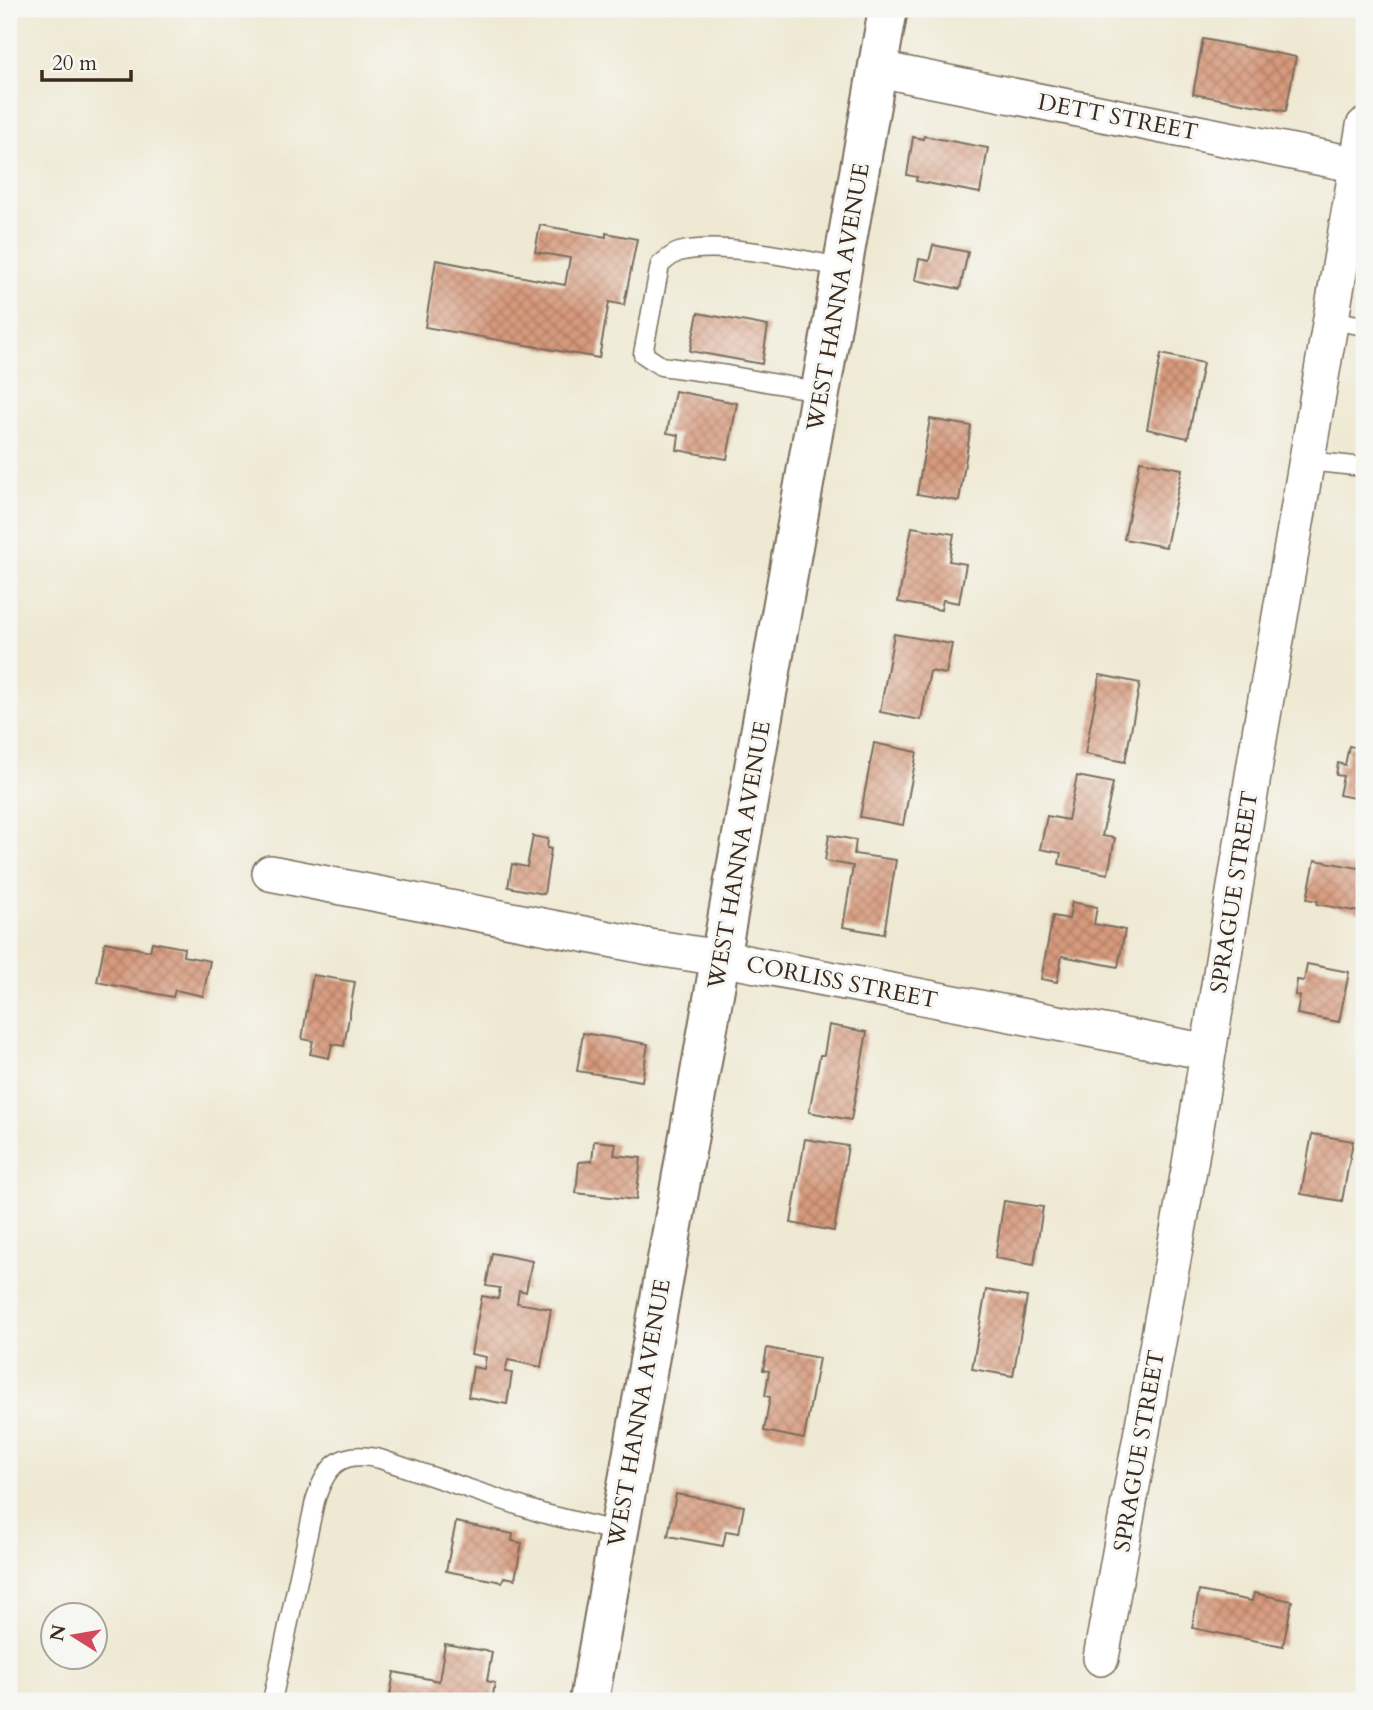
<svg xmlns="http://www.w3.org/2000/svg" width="1373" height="1710" viewBox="0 0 1373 1710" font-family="Cardo,serif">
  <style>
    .building { fill: url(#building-cross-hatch) }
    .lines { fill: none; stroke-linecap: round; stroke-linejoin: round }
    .lane-casing { stroke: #7a6d5d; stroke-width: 21 }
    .street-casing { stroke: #7a6d5d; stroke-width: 38 }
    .secondary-casing { stroke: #7a6d5d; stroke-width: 42 }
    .lane { stroke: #fff; stroke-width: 18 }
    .street { stroke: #fff; stroke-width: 35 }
    .secondary { stroke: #fff; stroke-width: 38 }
    .labels { text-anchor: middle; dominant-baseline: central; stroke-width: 6; stroke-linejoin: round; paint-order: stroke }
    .street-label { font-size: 23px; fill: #3b2a1e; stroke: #f6f6f2 }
  </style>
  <defs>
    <pattern id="building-cross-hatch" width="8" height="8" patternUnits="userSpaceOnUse" patternTransform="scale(1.75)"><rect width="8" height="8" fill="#d79a7d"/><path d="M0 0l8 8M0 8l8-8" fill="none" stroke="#b07e66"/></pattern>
  </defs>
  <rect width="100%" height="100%" fill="#f6f6f2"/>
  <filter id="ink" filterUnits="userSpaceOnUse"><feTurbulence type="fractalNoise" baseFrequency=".0143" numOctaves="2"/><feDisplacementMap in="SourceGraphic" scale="14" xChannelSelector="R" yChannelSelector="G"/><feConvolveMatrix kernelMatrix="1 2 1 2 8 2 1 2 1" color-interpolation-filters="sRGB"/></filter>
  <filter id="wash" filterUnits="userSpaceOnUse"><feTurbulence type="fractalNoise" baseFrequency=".00686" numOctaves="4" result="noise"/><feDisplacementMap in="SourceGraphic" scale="28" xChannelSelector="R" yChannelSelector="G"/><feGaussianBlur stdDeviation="1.57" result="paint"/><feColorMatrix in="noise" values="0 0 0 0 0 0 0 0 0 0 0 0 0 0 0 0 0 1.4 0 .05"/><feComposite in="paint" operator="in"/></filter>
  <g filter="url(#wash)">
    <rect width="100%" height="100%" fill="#efe9d3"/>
    <g id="blocks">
      <!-- building -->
      <g class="building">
        <polygon points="1203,39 1296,57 1286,111 1193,94"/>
        <polygon points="924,136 988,148 980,193 916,181 917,177 907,175 913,137 923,139"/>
        <polygon points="540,225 606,237 606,233 637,239 624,305 609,302 599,358 425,327 436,260 565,285 570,258 535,252"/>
        <polygon points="933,245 968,252 960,289 915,280 919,259 929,261"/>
        <polygon points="698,313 768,326 762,364 690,351"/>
        <polygon points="1161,354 1203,363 1188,438 1147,429"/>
        <polygon points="675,391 737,403 727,459 677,450 679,435 667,433"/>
        <polygon points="930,419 971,426 959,501 917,494"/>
        <polygon points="1140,461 1182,469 1166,547 1124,539"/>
        <polygon points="912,527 954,534 949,561 966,564 959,603 943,600 941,610 898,602"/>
        <polygon points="894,634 952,644 946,674 930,671 921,720 880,712"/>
        <polygon points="1100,675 1140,683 1125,762 1085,754"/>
        <polygon points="874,743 917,752 903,825 860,817"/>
        <polygon points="1349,746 1364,749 1364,800 1339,795 1343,776 1336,775 1338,763 1345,765"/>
        <polygon points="1077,776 1113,783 1102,836 1115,838 1108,874 1059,864 1061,853 1040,849 1047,816 1068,820"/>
        <polygon points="829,835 856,840 854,854 896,860 884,934 843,927 853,866 825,861"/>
        <polygon points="533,836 548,839 547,848 551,849 544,894 508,887 512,864 527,867"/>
        <polygon points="1315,860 1364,869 1364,913 1317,904 1318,901 1307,899"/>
        <polygon points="1072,902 1097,907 1094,924 1125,930 1118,967 1062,956 1057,982 1041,979 1053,916 1069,919"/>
        <polygon points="105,942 150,951 152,942 184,948 183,956 210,961 203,996 175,990 173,997 97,982"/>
        <polygon points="1307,964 1349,972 1339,1022 1297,1014 1300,996 1295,995 1297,980 1304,981"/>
        <polygon points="313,975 355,982 344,1046 332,1044 329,1058 310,1054 313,1041 302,1039"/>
        <polygon points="829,1025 867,1032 851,1120 809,1112 820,1055 824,1055"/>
        <polygon points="583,1033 648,1044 642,1081 577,1071"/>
        <polygon points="1312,1134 1353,1141 1342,1201 1301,1194"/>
        <polygon points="805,1139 848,1146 834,1231 791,1223"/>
        <polygon points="594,1141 616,1143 614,1155 641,1158 636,1200 576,1193 579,1162 592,1161"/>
        <polygon points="1004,1201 1043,1207 1034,1265 995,1258"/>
        <polygon points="492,1253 532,1261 526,1292 519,1290 517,1303 551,1309 541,1367 508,1360 505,1372 512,1373 507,1404 468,1397 473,1367 484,1369 486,1357 471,1354 482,1296 498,1299 500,1288 486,1286"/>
        <polygon points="986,1290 1027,1297 1013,1376 972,1369"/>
        <polygon points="767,1348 819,1358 804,1439 764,1431 770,1397 765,1396 769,1371 763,1370"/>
        <polygon points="676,1494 744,1506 739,1533 726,1531 723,1546 668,1536"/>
        <polygon points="456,1522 513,1534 512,1541 522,1543 515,1579 504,1577 502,1582 446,1571"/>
        <polygon points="1199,1591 1252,1601 1254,1593 1292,1601 1283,1646 1192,1628"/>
        <polygon points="445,1644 492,1652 487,1681 495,1683 492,1701 389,1701 394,1672 439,1681"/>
      </g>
    </g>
  </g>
  <g filter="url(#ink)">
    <use href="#blocks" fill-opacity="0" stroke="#7a6d5d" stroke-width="2"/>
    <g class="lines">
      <defs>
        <g id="lane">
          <polyline points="1331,320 1364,326"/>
          <path d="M822,392L727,375L661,366L643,354L660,265C666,260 672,254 679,252C720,241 801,259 844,268"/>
          <polyline points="1307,461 1364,467"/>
          <path d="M272,1701L315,1501C326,1466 340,1449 380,1459L541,1513L619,1532"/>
        </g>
        <g id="street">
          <polyline points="878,69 1358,165"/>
          <polyline points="270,873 650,947 720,958 1208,1052"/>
          <polyline points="1101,1658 1189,1170 1259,739 1364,126"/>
        </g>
        <polyline id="secondary" points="589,1701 888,9"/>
      </defs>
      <!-- lane casing -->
      <use href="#lane" class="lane-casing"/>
      <!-- street casing -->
      <use href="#street" class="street-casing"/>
      <!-- secondary casing -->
      <use href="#secondary" class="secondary-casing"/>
      <!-- lane -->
      <use href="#lane" class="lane"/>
      <!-- street -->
      <use href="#street" class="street"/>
      <!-- secondary -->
      <use href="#secondary" class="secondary"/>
    </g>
  </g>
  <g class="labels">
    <!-- street labels -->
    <g class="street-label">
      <text transform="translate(1118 117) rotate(11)">DETT STREET</text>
      <text transform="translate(838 297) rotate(-80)">WEST HANNA AVENUE</text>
      <text transform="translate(739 855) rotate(-80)">WEST HANNA AVENUE</text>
      <text transform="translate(1234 892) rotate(-81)">SPRAGUE STREET</text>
      <text transform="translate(842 982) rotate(11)">CORLISS STREET</text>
      <text transform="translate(639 1413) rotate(-80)">WEST HANNA AVENUE</text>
      <text transform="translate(1139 1451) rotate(-80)">SPRAGUE STREET</text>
    </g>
  </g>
  <!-- margin -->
  <rect width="1373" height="1710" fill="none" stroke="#f6f6f2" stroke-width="35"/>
  <!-- north arrow -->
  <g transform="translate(74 1636) rotate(281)"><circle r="33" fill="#f6f6f2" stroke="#aba49d" stroke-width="2"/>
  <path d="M0-5L12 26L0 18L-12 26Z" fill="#d1495b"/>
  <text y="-10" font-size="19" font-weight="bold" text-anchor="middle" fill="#3b2a1e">N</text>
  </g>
  <!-- scale -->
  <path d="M42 70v10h89v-10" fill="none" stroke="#3b2a1e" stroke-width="3.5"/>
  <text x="52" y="70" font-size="21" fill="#3b2a1e" stroke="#f6f6f2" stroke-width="5" paint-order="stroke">20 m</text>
</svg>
